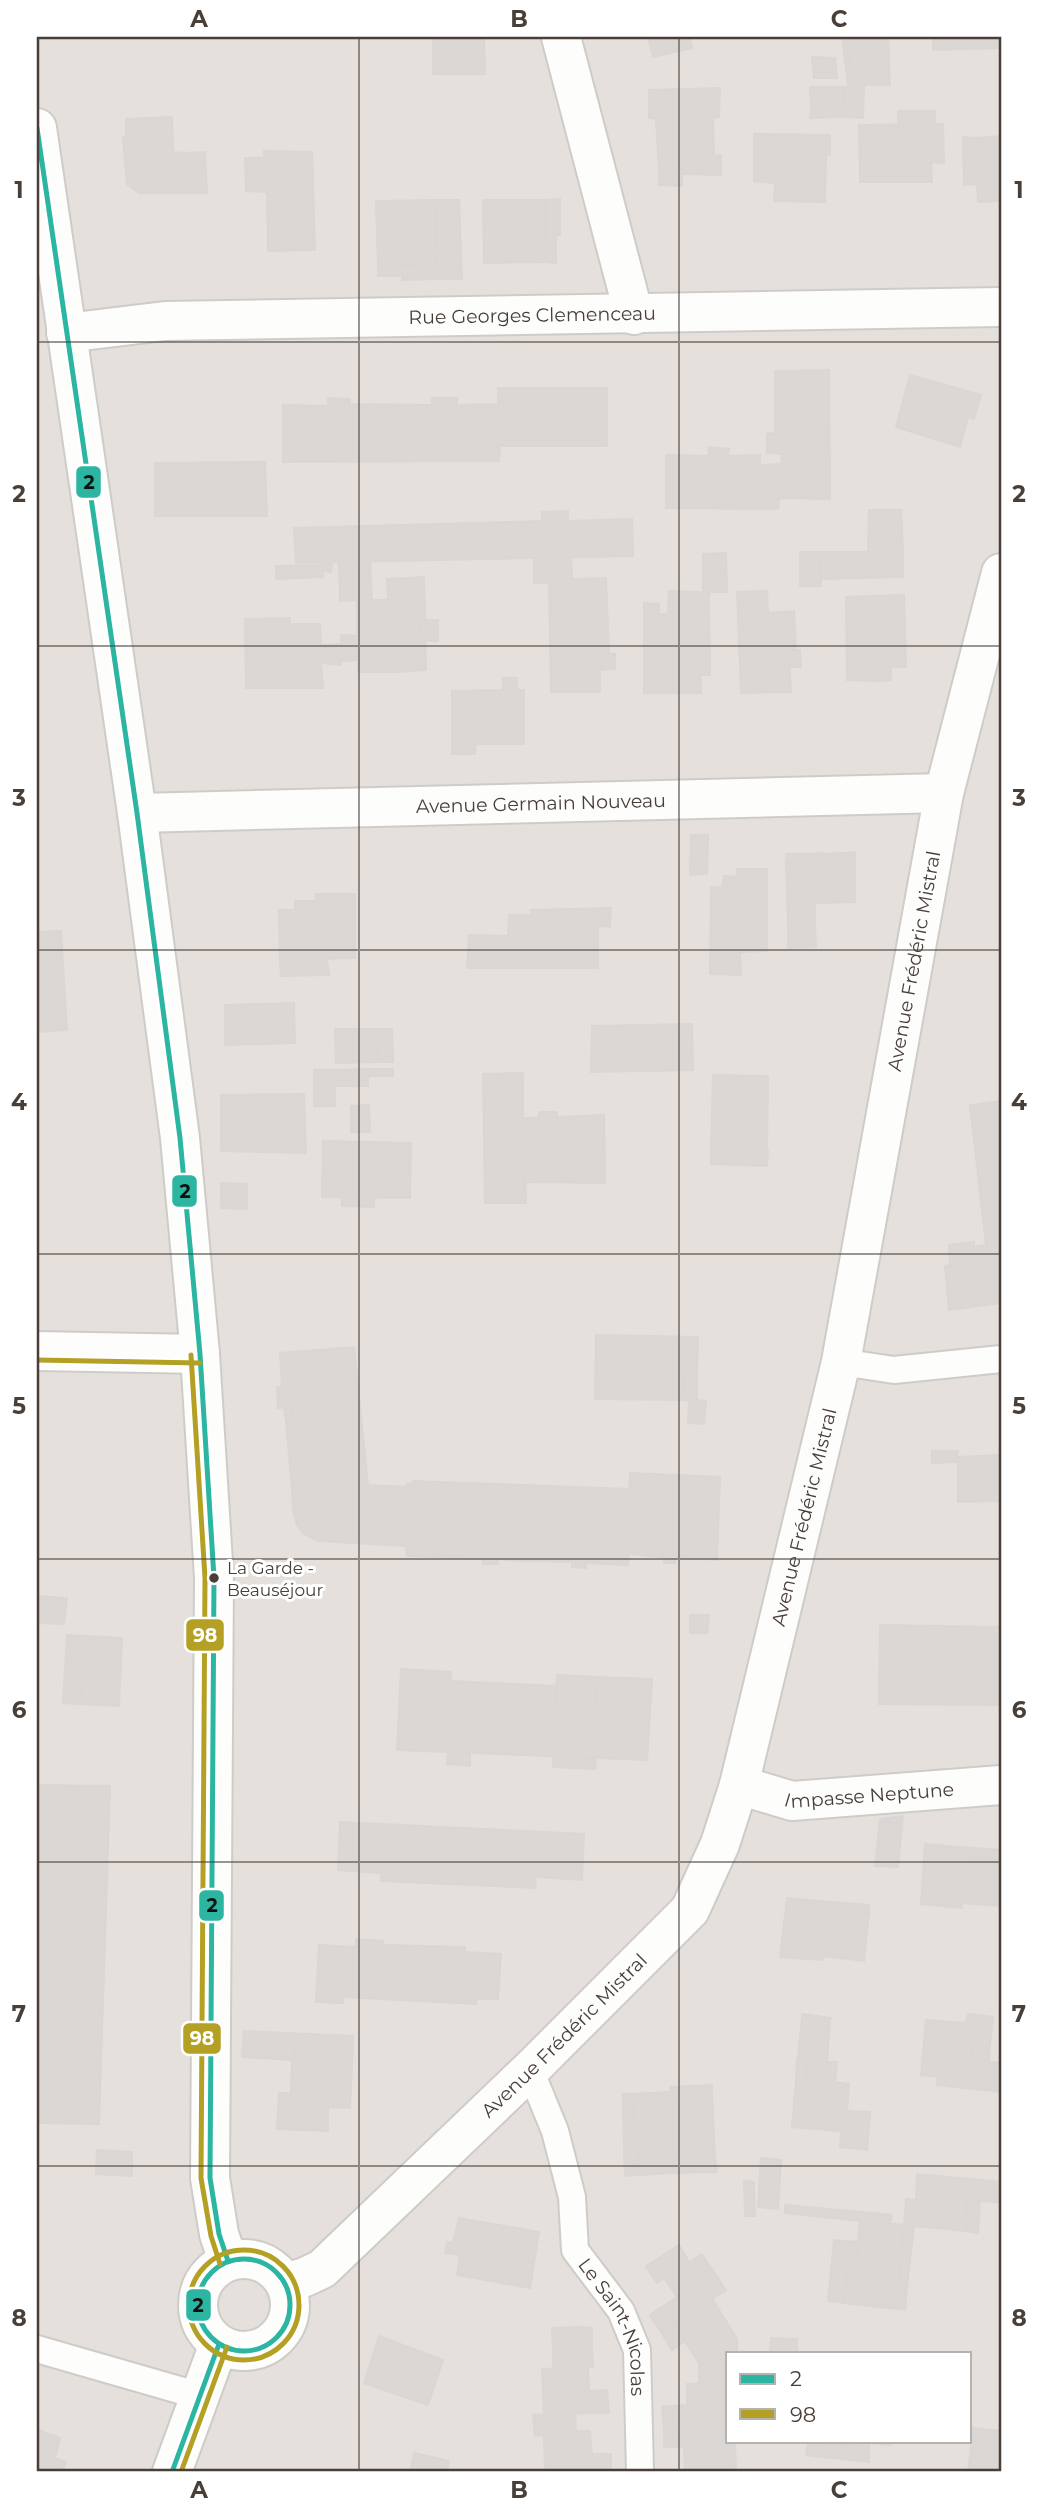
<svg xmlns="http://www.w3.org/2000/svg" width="1038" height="2509" viewBox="0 0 1038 2509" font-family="Montserrat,sans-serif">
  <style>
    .residential { fill: #e5e0db; fill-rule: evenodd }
    .building { fill: #dad7d4; stroke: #dad6d3; stroke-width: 2 }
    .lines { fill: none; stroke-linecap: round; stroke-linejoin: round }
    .service-casing { stroke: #ceccc9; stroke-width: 30 }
    .minor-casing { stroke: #ceccc9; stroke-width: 42 }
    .tertiary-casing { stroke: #ceccc9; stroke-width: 42 }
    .service { stroke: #fdfdfc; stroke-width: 26 }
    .minor { stroke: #fdfdfc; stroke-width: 38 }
    .tertiary { stroke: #fdfdfc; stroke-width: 38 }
    .bus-1-casing { stroke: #fff; stroke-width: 10 }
    .bus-2-casing { stroke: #fff; stroke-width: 10 }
    .bus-1 { stroke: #2cb6a2; stroke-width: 5 }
    .bus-2 { stroke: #b4a024; stroke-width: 5 }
    .grid { fill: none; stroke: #483f39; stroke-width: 2; stroke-opacity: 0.55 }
    .bus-dot { fill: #483f39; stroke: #fff; stroke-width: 2.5 }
    .labels { text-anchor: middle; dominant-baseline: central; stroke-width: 6; stroke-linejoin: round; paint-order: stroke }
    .bus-label { font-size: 17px; fill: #483f39; stroke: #fff; text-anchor: start }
    .street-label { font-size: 19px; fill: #483f39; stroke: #fff }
    .line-badge { stroke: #fff; stroke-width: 2.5 }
    .badge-label { font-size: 19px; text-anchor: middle; font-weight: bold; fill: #fff }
    .pale-badge-label { font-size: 19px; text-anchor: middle; font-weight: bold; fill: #111 }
    .neatline { fill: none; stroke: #483f39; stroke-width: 2.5 }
    .grid-label { font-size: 23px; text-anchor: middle; font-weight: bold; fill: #483f39 }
  </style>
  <rect width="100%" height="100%" fill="#f2f0ed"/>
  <!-- residential -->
  <path class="residential" d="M37,37H1001V2472H37ZM728,2353H970V2441H728Z"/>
  <!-- building -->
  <g class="building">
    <polygon points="433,37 484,37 485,74 433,74"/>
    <polygon points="648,37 690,37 692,48 653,57"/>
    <polygon points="842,37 846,37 853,85 848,85"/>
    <polygon points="846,37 888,37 890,85 853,85"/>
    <polygon points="933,37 1001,37 1001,48 933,50"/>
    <polygon points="812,57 835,58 837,78 814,78"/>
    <polygon points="864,86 863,118 845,117 844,87"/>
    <polygon points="810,87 844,87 845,117 841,117 841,109 811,108"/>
    <polygon points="720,88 719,117 713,118 714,156 721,155 721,175 683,174 682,169 659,168 656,119 649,118 649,90"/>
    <polygon points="811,108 841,109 841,117 810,118"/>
    <rect x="898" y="111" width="37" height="13"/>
    <polygon points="172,117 173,152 183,153 184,193 139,193 127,184 123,138 126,137 126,119"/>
    <polygon points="935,124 943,124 944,163 931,162 932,182 860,182 859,125"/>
    <polygon points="754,134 830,135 830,155 826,155 825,202 774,201 775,183 754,181"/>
    <polygon points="1001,136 1001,183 977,184 977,138"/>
    <polygon points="963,137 977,138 977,184 964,185"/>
    <polygon points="264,151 312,152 315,250 268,251 267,192 246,191 245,158 264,158"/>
    <polygon points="205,152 207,193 184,193 183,153"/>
    <polygon points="659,168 682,169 682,186 659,185"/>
    <polygon points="1001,183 1001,201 978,202 977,184"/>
    <polygon points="560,199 560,235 556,235 556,263 546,262 545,200"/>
    <polygon points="435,200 437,265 378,266 376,201"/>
    <polygon points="435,200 459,200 462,279 437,279"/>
    <polygon points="483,200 545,200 546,262 484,263"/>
    <polygon points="437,265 437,279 402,280 402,276 378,276 378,266"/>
    <polygon points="829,370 830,499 779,498 778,509 666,508 666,455 708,456 709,447 729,449 728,456 760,455 760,465 781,464 782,454 767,453 767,434 775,433 775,371"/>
    <polygon points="910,375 981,395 974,419 968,417 960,447 896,427"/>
    <polygon points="498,388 607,388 607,446 500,446 499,461 283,462 283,405 328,406 328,398 350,399 350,404 432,405 432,398 457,398 457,405 498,404"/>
    <polygon points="265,462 267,516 155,516 155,463"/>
    <polygon points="869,510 901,510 903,552 868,552"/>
    <polygon points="568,511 568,521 632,519 633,556 296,563 294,528 542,521 542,512"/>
    <polygon points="800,552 820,552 821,586 800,586"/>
    <polygon points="820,552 903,552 903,577 821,579"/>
    <polygon points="726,553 727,592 703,592 703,554"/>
    <polygon points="571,556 572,579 606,578 609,653 600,653 600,692 551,692 549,583 534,583 534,557"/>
    <polygon points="339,562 370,562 372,600 388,600 387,579 424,577 425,620 419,620 420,634 425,634 426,670 398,672 398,658 358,660 357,600 340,601"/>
    <polygon points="323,564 332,564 331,572 323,571"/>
    <polygon points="323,565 323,577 276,579 276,566"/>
    <polygon points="669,591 696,592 697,612 709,612 710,662 700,662 701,693 644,693 644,603 659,604 659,614 668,614"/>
    <polygon points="767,591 768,613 794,611 796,651 789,650 791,692 741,693 737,592"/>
    <polygon points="696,592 709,592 709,612 697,612"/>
    <polygon points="904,595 906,667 879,666 878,681 847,680 846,597"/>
    <polygon points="290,618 290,624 320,624 321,645 341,644 341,665 321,663 323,688 246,688 245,619"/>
    <polygon points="419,620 438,620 438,641 425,641 425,634 420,634"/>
    <polygon points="341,635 358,636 358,660 341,661"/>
    <polygon points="789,650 800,650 801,667 790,667"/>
    <polygon points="600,653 615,654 615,669 600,670"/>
    <polygon points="398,658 398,672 358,672 358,660"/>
    <rect x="700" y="662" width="10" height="13"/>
    <polygon points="879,666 891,667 891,680 878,681"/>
    <polygon points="503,678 517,678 517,690 524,690 524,744 476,744 475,754 452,754 452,691 503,690"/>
    <polygon points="691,835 708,835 707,874 690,875"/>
    <polygon points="855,852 855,902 815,903 815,925 788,925 786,863 807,863 807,854 822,853 821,863 828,862 828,854"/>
    <polygon points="822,853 828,854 828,862 821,863"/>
    <polygon points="787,854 807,854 807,863 786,863"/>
    <polygon points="737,869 767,869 767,951 740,952 741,975 710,974 711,887 736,888"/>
    <polygon points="724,876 737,877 736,888 722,888"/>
    <polygon points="316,894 355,894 355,958 280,960 279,910 295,910 295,901 316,901"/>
    <polygon points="611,908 610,927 598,926 598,968 467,968 469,935 508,936 509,915 531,915 531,910"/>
    <polygon points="788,925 815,925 816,947 788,948"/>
    <polygon points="61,931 67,1030 37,1032 37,932"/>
    <polygon points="280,960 327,960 329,975 281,976"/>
    <polygon points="294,1003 295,1043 225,1045 225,1005"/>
    <polygon points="692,1024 693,1070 591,1072 592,1026"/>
    <polygon points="335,1029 379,1029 377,1062 336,1063"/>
    <polygon points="379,1029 392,1029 393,1062 377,1062"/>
    <rect x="377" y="1069" width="16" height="7"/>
    <polygon points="377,1069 377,1076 314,1078 314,1070"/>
    <polygon points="523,1073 523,1118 539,1118 539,1112 557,1112 557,1117 604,1115 605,1171 540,1172 540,1167 525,1166 526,1203 485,1203 483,1074"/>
    <polygon points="713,1075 768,1076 767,1151 711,1151"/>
    <polygon points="368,1077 368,1086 335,1086 335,1106 314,1106 314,1078"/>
    <polygon points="304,1094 306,1153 221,1151 221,1095"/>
    <polygon points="1001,1101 1001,1303 949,1310 945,1266 950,1265 949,1245 974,1242 974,1247 986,1245 970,1105"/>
    <polygon points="369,1105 370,1132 351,1132 351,1106"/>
    <polygon points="323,1141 411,1143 410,1198 322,1197"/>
    <polygon points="711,1151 768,1151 767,1166 711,1164"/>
    <polygon points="525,1166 540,1167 540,1172 605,1171 605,1183 525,1182"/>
    <polygon points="221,1183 247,1184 247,1209 221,1208"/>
    <polygon points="342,1197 374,1197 374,1207 342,1206"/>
    <polygon points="596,1335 698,1337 697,1376 684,1375 683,1400 595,1399"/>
    <polygon points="354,1347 368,1485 406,1487 407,1484 413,1483 413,1481 629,1489 630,1473 720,1477 717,1560 675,1557 675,1563 664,1563 664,1544 649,1544 648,1556 629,1554 628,1565 586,1563 586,1568 572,1567 572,1562 538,1561 539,1550 519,1549 519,1561 498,1559 498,1564 483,1564 483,1559 407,1556 406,1546 318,1541 304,1534 297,1525 293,1510 302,1509 301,1487 292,1489 286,1421 293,1420 292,1407 278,1408 277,1387 282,1387 280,1353"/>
    <polygon points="684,1375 697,1376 697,1400 706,1401 704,1424 688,1423 689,1401 683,1400"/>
    <polygon points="292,1407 293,1420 286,1421 284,1408"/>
    <polygon points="932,1451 958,1451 957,1462 932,1463"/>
    <polygon points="1001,1455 1001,1501 958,1502 958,1457"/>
    <polygon points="301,1487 302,1509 293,1510 292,1489"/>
    <polygon points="649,1544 664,1544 664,1557 648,1556"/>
    <polygon points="519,1549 539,1550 538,1561 519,1561"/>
    <polygon points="37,1596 67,1598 64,1624 37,1623"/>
    <polygon points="690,1615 709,1615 707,1633 690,1633"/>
    <polygon points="880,1625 1001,1627 1001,1705 879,1704"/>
    <polygon points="67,1635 122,1638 119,1706 80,1704 82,1684 64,1683"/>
    <polygon points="401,1669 451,1672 451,1681 556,1686 555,1707 596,1709 597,1677 652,1679 647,1760 397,1750"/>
    <polygon points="557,1675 597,1677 596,1709 555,1707"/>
    <polygon points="64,1683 82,1684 80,1704 63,1703"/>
    <polygon points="448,1754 470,1754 470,1766 447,1764"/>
    <polygon points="553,1757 596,1759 595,1769 553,1767"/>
    <polygon points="37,1785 110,1786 99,2124 37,2123"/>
    <polygon points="903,1816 902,1824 880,1821 881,1819"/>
    <polygon points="880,1821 902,1824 898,1867 875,1866"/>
    <polygon points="340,1822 584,1834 582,1880 535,1877 536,1888 381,1881 381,1873 338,1870"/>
    <polygon points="925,1844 946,1846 945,1855 1001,1860 1001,1906 962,1903 962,1908 921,1904"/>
    <polygon points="946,1846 1001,1850 1001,1860 945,1855"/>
    <polygon points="787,1898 808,1900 807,1909 869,1913 864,1961 823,1956 822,1960 780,1957"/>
    <polygon points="808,1900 869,1905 869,1913 807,1909"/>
    <polygon points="356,1939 383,1941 384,1945 465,1947 465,1952 501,1954 498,1999 477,1999 476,2004 343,1997 343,2003 316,2002 319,1945 356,1947"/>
    <polygon points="802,2014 831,2018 830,2021 802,2018"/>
    <polygon points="968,2014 993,2017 990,2046 973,2044 972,2059 1001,2063 1001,2092 937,2085 938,2077 921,2075 926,2020 966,2023"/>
    <polygon points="802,2018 830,2021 827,2062 837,2062 835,2082 849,2084 847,2111 870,2112 867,2150 840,2147 841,2131 792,2127 796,2080 806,2081 808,2059 798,2058"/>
    <polygon points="244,2031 353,2036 352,2065 315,2063 316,2048 295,2047 294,2062 292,2060 242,2057"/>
    <polygon points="973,2044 990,2046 989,2061 972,2059"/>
    <polygon points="295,2047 316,2048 315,2063 352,2065 350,2108 328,2107 328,2131 277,2129 279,2093 291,2093 292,2062 294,2062"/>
    <polygon points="797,2058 808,2059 806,2081 796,2080"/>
    <polygon points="712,2085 712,2095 670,2097 670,2087"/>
    <polygon points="670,2092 670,2097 712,2095 715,2159 671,2160 672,2173 640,2175 639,2123 634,2123 632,2094"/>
    <polygon points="623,2094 632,2094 634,2123 639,2123 640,2175 637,2175 636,2148 624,2149"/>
    <polygon points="636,2148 637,2175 625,2176 624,2149"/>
    <polygon points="97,2150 132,2152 132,2176 96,2174"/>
    <polygon points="761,2158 781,2160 778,2209 758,2207"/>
    <polygon points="715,2159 717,2172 672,2173 671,2160"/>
    <polygon points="917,2174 1001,2182 1001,2203 967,2199 965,2231 904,2225 906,2199 916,2200"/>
    <polygon points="744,2181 754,2182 755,2216 745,2216"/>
    <polygon points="967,2199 980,2201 978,2233 965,2231"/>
    <polygon points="785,2205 892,2215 890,2224 785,2213"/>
    <polygon points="459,2218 539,2232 530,2288 457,2275 460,2255 445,2253 447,2242 453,2243"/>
    <polygon points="860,2221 904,2225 899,2287 907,2288 905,2310 844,2303 848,2262 856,2262"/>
    <polygon points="904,2225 914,2226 907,2288 899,2287"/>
    <polygon points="834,2240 858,2242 856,2262 848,2262 844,2303 828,2301"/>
    <polygon points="679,2245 689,2262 702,2254 726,2290 661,2332 650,2315 677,2297 664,2278 657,2283 646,2266"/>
    <polygon points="713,2300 737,2339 737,2353 728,2353 728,2362 699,2363 685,2341 672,2350 661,2332"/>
    <polygon points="580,2327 592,2328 592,2349 553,2351 552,2328"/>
    <polygon points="379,2336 443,2360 428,2405 364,2383"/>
    <polygon points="771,2338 797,2339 797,2353 770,2353"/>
    <polygon points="592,2349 593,2367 553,2369 553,2351"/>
    <polygon points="728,2362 728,2382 699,2383 699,2363"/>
    <polygon points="588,2367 589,2391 607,2390 609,2413 544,2414 542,2369"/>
    <polygon points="728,2382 728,2426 664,2429 662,2407 687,2405 687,2384"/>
    <polygon points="575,2413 576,2431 590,2431 592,2454 611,2454 611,2472 545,2472 544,2435 535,2436 533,2415"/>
    <polygon points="728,2426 728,2441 735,2441 736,2471 685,2472 684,2447 664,2447 664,2429"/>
    <polygon points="972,2428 1001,2431 1001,2441 972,2439"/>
    <polygon points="37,2429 60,2438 55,2458 66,2462 62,2472 37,2472"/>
    <polygon points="972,2439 1001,2441 1001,2472 968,2472"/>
    <polygon points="808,2441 848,2445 849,2441 869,2442 869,2462 806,2455"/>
    <polygon points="812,2441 891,2441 891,2445 849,2441 848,2445"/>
    <polygon points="414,2453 449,2461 447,2472 410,2472"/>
    <polygon points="742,2470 742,2472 670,2472 736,2471"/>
  </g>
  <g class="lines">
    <defs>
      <g id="service">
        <polyline points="841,1362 894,1370 1001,1359"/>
        <path id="s1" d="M530,2070L555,2131L572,2197L575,2250L621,2311L637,2350L640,2472"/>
        <polyline points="37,2349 200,2396"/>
      </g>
      <g id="minor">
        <polyline points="561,37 634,315"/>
        <polyline points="37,128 137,813 180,1138 200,1354 214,1578 210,2178 219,2234 228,2261"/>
        <path id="s2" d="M66,333L165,321L1001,307"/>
        <path id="s3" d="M137,813L944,793"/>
        <polyline points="37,1351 200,1354"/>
        <path id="s4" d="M739,1785L792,1801L1001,1785"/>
      </g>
      <g id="tertiary">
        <circle cx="244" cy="2305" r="46"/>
        <path id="s5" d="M285,2283L305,2277L322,2269L530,2070L690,1910L720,1844L739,1785L841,1362L944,793L1001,573"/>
        <polyline points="172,2472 219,2344"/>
      </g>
    </defs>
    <!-- service casing -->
    <use href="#service" class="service-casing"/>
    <!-- minor casing -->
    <use href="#minor" class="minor-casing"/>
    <!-- tertiary casing -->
    <use href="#tertiary" class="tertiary-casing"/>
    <!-- service -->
    <use href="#service" class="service"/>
    <!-- minor -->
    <use href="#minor" class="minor"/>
    <!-- tertiary -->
    <use href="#tertiary" class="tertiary"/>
    <defs>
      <g id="bus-1">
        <polyline points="37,128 137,813 180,1138 200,1354 214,1578 210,2178 219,2234 228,2261"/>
        <circle cx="244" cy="2305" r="46"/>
        <polyline points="172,2472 219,2344"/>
      </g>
      <g id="bus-2">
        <polyline points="191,1355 205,1578 201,2178 211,2236 220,2264"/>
        <polyline points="37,1360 200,1363"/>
        <circle cx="244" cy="2305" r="55"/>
        <polyline points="181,2472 227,2347"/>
      </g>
    </defs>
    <!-- bus-1 casing -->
    <use href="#bus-1" class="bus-1-casing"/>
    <!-- bus-2 casing -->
    <use href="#bus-2" class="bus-2-casing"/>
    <!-- bus-1 -->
    <use href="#bus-1" class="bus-1"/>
    <!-- bus-2 -->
    <use href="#bus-2" class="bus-2"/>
  </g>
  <!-- grid -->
  <path class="grid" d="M359,37V2472M679,37V2472M37,342H1001M37,646H1001M37,950H1001M37,1254H1001M37,1559H1001M37,1862H1001M37,2166H1001"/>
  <!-- markers -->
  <circle class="bus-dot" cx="214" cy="1578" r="6"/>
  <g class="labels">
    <!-- bus labels -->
    <g class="bus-label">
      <text x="227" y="1568">La Garde -<tspan x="227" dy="22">Beauséjour</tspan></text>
    </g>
    <!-- street labels -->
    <g class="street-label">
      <text stroke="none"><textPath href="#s2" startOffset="467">Rue Georges Clemenceau</textPath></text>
      <text stroke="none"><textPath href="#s3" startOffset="404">Avenue Germain Nouveau</textPath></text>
      <text stroke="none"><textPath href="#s5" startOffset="1531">Avenue Frédéric Mistral</textPath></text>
      <text stroke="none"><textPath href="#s5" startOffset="964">Avenue Frédéric Mistral</textPath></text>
      <text stroke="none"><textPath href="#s4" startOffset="133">Impasse Neptune</textPath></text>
      <text stroke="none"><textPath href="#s5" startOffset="376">Avenue Frédéric Mistral</textPath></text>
      <text stroke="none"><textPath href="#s1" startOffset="276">Le Saint-Nicolas</textPath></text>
    </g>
  </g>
  <g class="line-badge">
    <rect x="75" y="465" width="27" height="34" rx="7" fill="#2cb6a2"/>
    <rect x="171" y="1174" width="27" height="34" rx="7" fill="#2cb6a2"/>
    <rect x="185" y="1618" width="40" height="34" rx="7" fill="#b4a024"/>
    <rect x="198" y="1889" width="27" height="33" rx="7" fill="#2cb6a2"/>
    <rect x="182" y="2022" width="40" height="33" rx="7" fill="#b4a024"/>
    <rect x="185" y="2288" width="27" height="34" rx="7" fill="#2cb6a2"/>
  </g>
  <g class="badge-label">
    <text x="205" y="1642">98</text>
    <text x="202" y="2045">98</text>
  </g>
  <g class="pale-badge-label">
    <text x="89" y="489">2</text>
    <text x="185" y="1198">2</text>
    <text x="212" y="1912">2</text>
    <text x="198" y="2312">2</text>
  </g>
  <!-- border -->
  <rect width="1038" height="2509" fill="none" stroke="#ffffff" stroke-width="77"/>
  <!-- legend -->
  <rect x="726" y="2352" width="245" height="91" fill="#ffffff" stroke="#b6b2b0" stroke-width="2"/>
  <rect x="740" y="2374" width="35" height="10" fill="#2cb6a2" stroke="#b6b2b0" stroke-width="2"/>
  <text x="790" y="2386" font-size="21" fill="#483f39">2</text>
  <rect x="740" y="2409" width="35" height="10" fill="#b4a024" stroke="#b6b2b0" stroke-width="2"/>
  <text x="790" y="2422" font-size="21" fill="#483f39">98</text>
  <rect x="38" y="38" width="962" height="2432" class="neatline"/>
  <g class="grid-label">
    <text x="199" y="27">A</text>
    <text x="519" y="27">B</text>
    <text x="839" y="27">C</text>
    <text x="19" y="198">1</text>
    <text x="1019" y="198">1</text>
    <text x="19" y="502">2</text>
    <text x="1019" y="502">2</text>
    <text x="19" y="806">3</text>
    <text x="1019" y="806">3</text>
    <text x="19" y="1110">4</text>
    <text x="1019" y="1110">4</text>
    <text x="19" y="1414">5</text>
    <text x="1019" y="1414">5</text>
    <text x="19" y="1718">6</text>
    <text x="1019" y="1718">6</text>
    <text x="19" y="2022">7</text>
    <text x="1019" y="2022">7</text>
    <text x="19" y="2326">8</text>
    <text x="1019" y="2326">8</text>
    <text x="199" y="2498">A</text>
    <text x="519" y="2498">B</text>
    <text x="839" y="2498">C</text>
  </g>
</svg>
